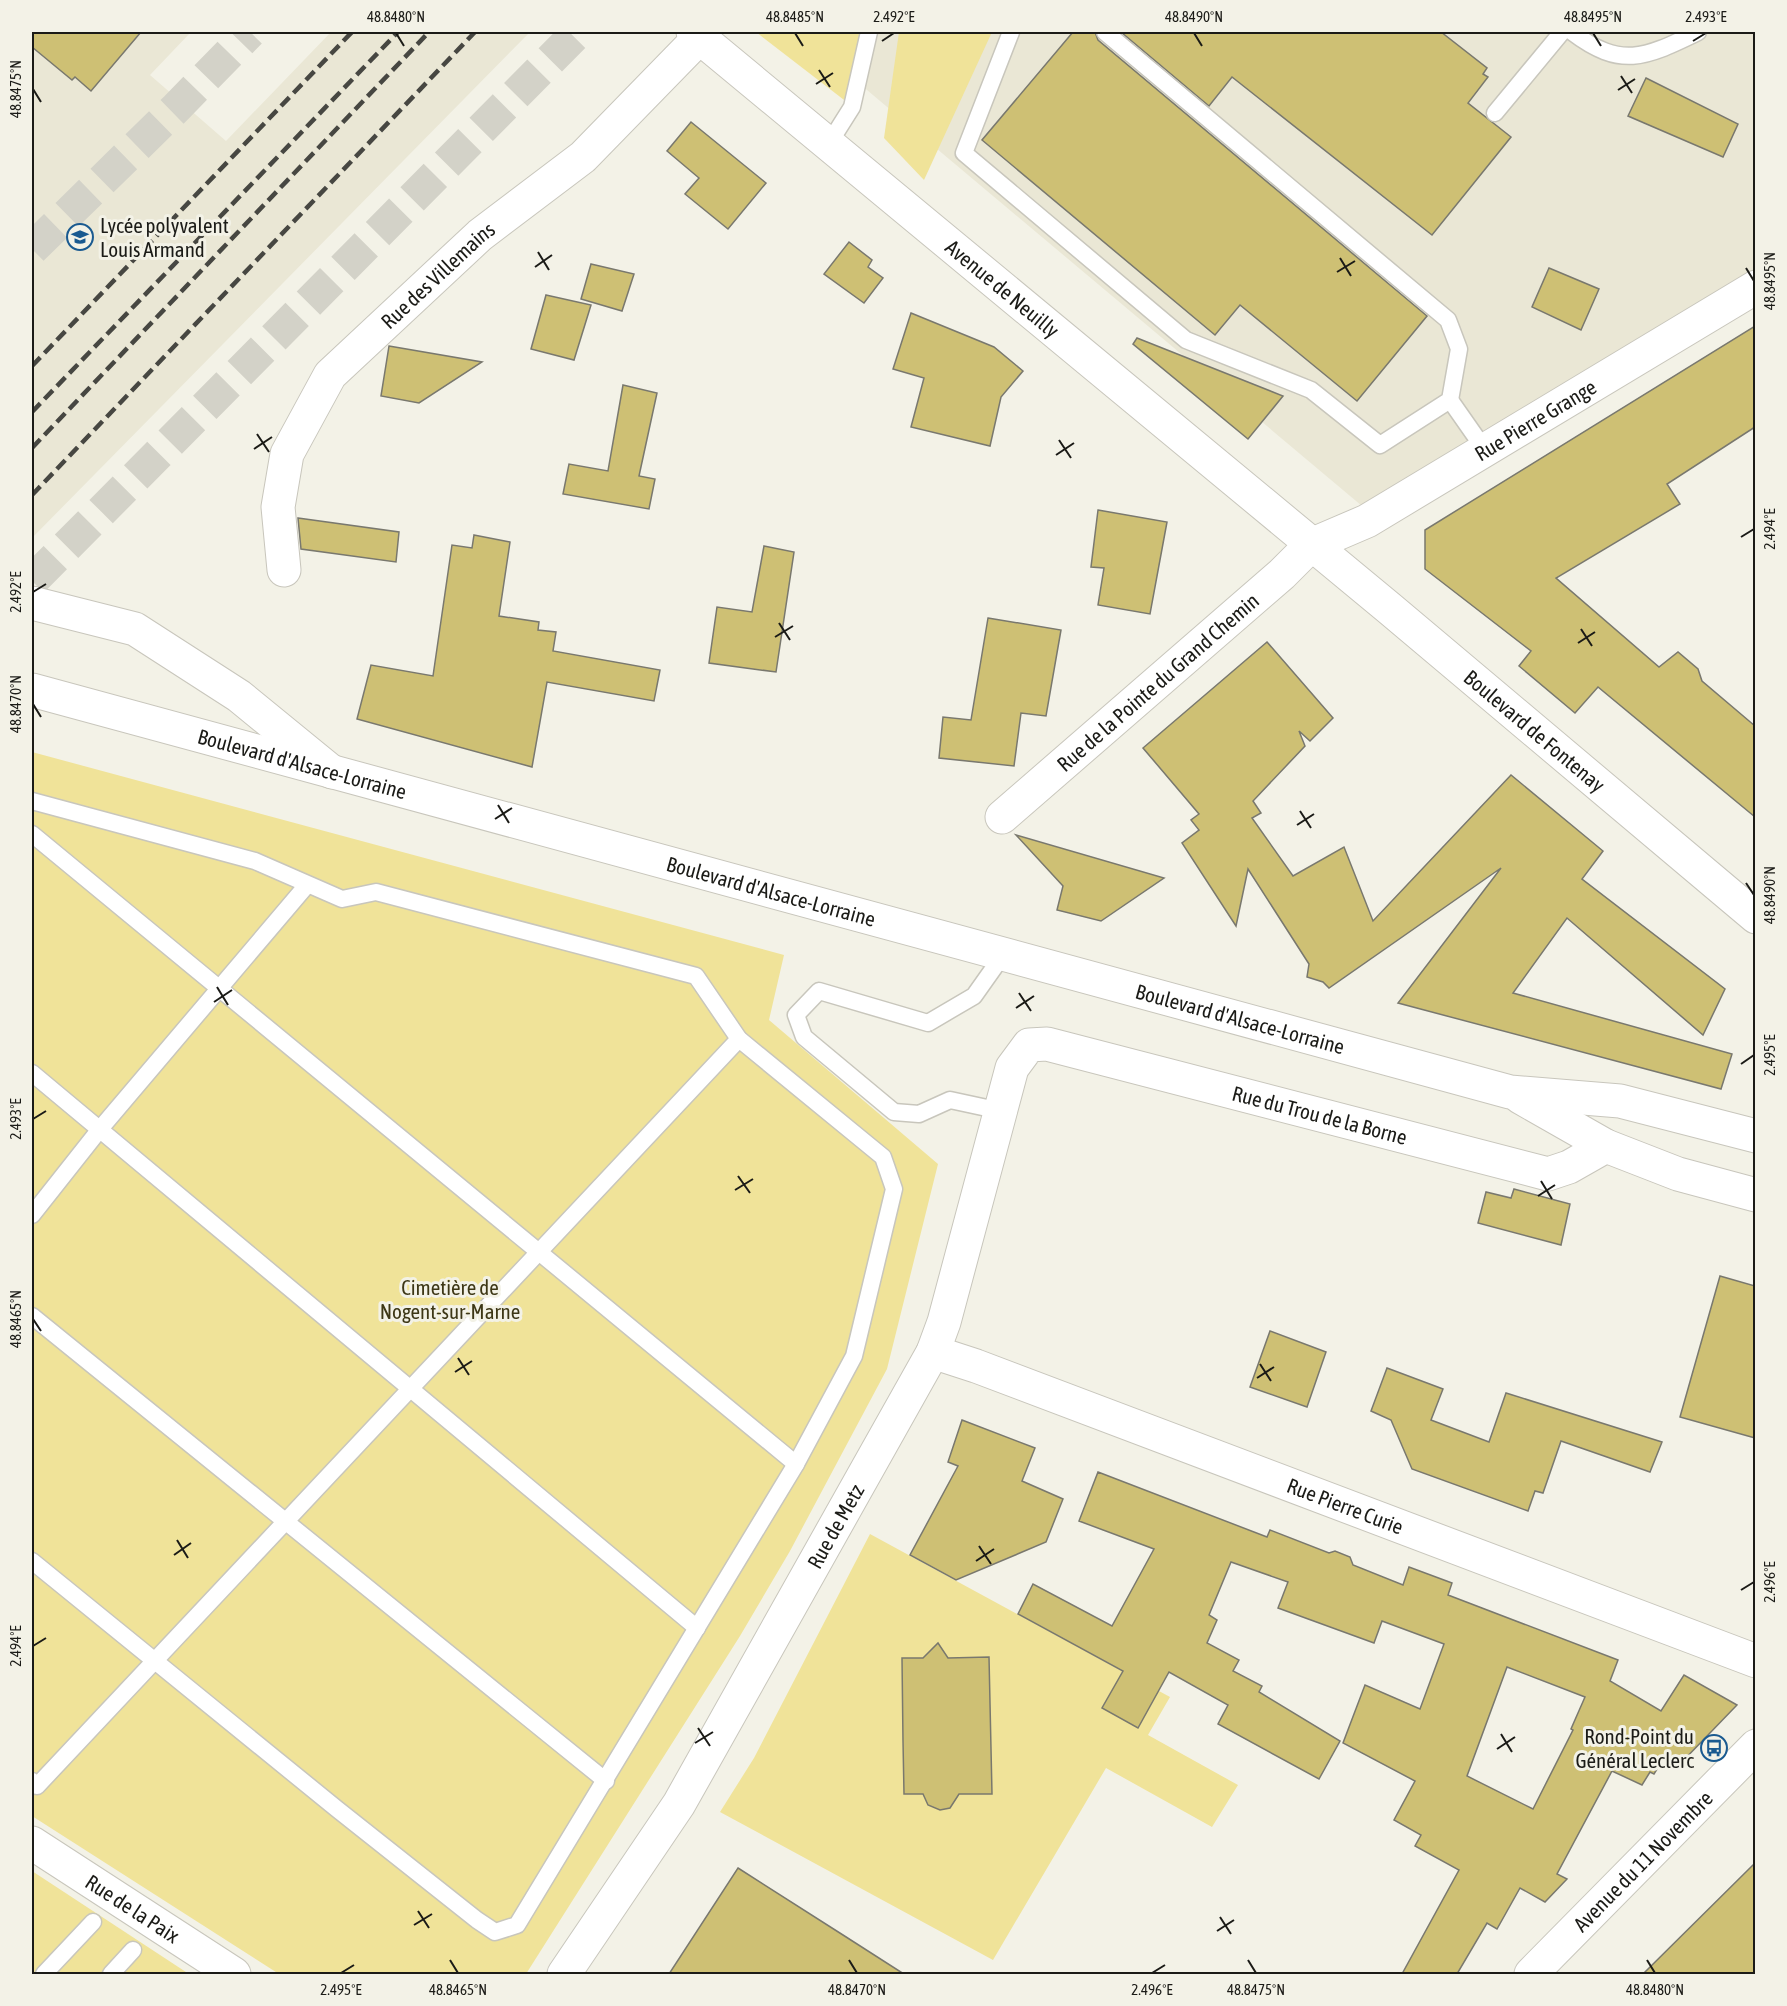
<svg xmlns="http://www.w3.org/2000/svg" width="1787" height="2006" viewBox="0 0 1787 2006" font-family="'Asap Condensed',sans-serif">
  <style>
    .built { fill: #eae7d5 }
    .green { fill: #f0e399 }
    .building { fill: #cec074; stroke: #79786e; stroke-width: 1.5; fill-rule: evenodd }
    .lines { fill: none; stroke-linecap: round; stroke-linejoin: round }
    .highway-tunnel { stroke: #d3d2c8; stroke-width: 33; stroke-dasharray: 33 16; stroke-linecap: butt }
    .lane-casing { stroke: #c8c6bc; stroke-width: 19 }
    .street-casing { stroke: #c8c6bc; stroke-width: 35 }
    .secondary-casing { stroke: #c8c6bc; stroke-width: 35 }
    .primary-casing { stroke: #c8c6bc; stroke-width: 35 }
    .lane { stroke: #fff; stroke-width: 16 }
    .street { stroke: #fff; stroke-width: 33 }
    .secondary { stroke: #fff; stroke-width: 33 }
    .primary { stroke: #fff; stroke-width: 33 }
    .rail { stroke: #474742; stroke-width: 4.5; stroke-dasharray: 12 6; stroke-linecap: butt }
    .ticks { fill: none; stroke: #1b1b17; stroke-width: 2 }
    .labels { text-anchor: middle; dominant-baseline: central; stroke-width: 6; stroke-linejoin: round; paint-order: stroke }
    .poi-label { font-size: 21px; fill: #1b1b17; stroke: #f3f2e7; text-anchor: start }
    .street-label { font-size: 21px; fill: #1b1b17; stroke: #f3f2e7 }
    .park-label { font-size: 21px; fill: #3d3716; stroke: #f3f2e7 }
    .neatline { fill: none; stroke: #1b1b17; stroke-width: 2 }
    .ticks-label { font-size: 15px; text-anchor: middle; fill: #1b1b17 }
  </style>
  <rect width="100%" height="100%" fill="#f3f2e7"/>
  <!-- built -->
  <g class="built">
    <polygon points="32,32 191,32 150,75 226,141 331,32 530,32 32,538"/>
    <polygon points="798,32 1755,32 1755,269 1362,506"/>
  </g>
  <!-- green -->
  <g class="green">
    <polygon points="756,32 866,32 848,103"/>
    <polygon points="899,32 992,32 924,180 884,138"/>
    <polygon points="32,752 784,955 769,1020 938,1164 887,1369 790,1551 740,1636 526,1974 279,1974 32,1816"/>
    <polygon points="870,1534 1170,1697 1148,1735 1238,1785 1212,1827 1106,1768 993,1960 720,1812 754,1758"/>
    <polygon points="32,1871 189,1974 32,1974"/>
  </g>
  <!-- building -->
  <g class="building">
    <polygon points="32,32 141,32 91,91 75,77 72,80 32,47"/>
    <polygon points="1073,32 1095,32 1098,40 1427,316 1357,401 1240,305 1215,335 982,140"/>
    <polygon points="1121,32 1441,32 1487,68 1483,74 1488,77 1468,103 1511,137 1432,235 1232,77 1209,106"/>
    <polygon points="1646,78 1738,124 1723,157 1628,116"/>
    <polygon points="691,122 766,183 728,229 685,194 699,178 667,151"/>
    <polygon points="849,242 872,260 868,267 883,278 864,303 824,274"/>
    <polygon points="591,264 634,274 622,311 581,299"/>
    <polygon points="1549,268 1599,289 1581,330 1532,307"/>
    <polygon points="546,295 591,305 574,360 531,349"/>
    <polygon points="911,313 994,347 1023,371 1001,397 990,446 911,427 924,378 893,369"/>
    <polygon points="1755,326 1755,427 1667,484 1680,504 1556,578 1659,667 1678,652 1698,669 1702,681 1755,726 1755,817 1598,687 1575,713 1519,666 1531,651 1425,569 1425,530"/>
    <polygon points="1137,338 1283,396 1248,439 1133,344"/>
    <polygon points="389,346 482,362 419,403 381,396"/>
    <polygon points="623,385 657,393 639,476 655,479 649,509 563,494 569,464 608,471"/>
    <polygon points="1098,510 1167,522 1150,614 1098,605 1104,568 1091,567"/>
    <polygon points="298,518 399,532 396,562 301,549"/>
    <polygon points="474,535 510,542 499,616 539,622 538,630 556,632 553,651 660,670 654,701 547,682 532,767 357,719 371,665 433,676 452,545 472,548"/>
    <polygon points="764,546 794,552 776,672 709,663 717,607 752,612"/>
    <polygon points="988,618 1061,630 1046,716 1021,713 1014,766 939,758 943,717 971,720"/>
    <polygon points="1267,642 1333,718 1310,741 1299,731 1305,746 1253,801 1261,813 1252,818 1293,876 1344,847 1373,921 1511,775 1603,851 1582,879 1725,989 1703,1035 1567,918 1513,993 1732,1054 1721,1089 1398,1003 1501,868 1329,988 1323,982 1307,977 1309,964 1248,869 1236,926 1182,843 1199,830 1191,820 1199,814 1143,748"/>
    <polygon points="1016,835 1164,878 1101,921 1057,910 1063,886"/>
    <polygon points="1514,1189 1570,1204 1561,1245 1478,1223 1486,1192 1511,1198"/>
    <polygon points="1720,1276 1755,1286 1755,1438 1680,1417"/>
    <polygon points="1270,1331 1326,1352 1307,1407 1250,1387"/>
    <polygon points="1387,1368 1443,1389 1431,1420 1489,1442 1506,1393 1662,1442 1650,1472 1561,1441 1543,1493 1535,1491 1528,1511 1412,1469 1391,1420 1371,1411"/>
    <polygon points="962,1420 1035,1448 1022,1481 1063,1499 1046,1542 956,1580 910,1555 958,1466 948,1462"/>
    <path d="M1098,1472L1267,1537L1270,1530L1329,1553L1335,1551L1350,1557L1353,1565L1403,1585L1409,1567L1452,1583L1448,1595L1618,1660L1610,1681L1661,1711L1684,1675L1737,1705L1679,1765L1665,1756L1654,1774L1650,1772L1642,1785L1612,1771L1557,1874L1567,1879L1545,1902L1520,1888L1497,1929L1487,1923L1457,1974H1402L1459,1870L1415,1846L1421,1835L1394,1820L1415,1781L1343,1743L1365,1685L1420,1709L1444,1644L1382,1621L1374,1643L1278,1608L1288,1582L1231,1562L1209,1615L1217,1620L1207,1643L1239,1660L1233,1671L1262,1686L1259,1692L1340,1741L1319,1779L1218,1724L1228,1705L1169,1672L1138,1728L1102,1708L1123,1671L1018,1614L1033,1584L1112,1626L1154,1549L1079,1521ZM1507,1667L1585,1697L1571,1729L1573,1730L1533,1809L1467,1776Z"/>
    <polygon points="938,1643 948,1658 989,1657 992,1794 959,1794 950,1808 940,1810 928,1805 923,1794 904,1794 903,1741 902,1658 923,1658"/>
    <polygon points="1755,1863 1755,1974 1643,1974"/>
    <polygon points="738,1868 843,1935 904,1974 669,1974"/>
  </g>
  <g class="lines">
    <!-- highway-tunnel -->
    <g class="highway-tunnel">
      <polyline points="32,249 176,108 250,32"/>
      <polyline points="32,581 578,32"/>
    </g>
    <defs>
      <g id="lane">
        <polyline points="1011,32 964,153 1186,340 1311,390 1380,445 1450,400 1459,349 1448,320 1105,32"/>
        <path d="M1572,32C1622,70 1646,57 1698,32"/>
        <polyline points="1495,113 1562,32"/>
        <polyline points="828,145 852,107 869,32"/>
        <polyline points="1450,400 1485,450"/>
        <polyline points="32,801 255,861 342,899 376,892 696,976 739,1039 883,1157 894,1189 854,1356 796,1464 517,1925 495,1932 477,1920 337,1809 32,1561"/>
        <polyline points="32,834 796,1464"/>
        <polyline points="32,1073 697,1628"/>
        <polyline points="1001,1111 950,1100 919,1114 894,1112 804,1037 796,1015 819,991 928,1023 974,996 1003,955"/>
        <polyline points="32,1215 100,1129 307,885"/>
        <polyline points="32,1316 606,1781"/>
        <polyline points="32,1781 37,1786 739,1039"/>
        <polyline points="44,1974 93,1922"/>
        <polyline points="111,1974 133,1950"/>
      </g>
      <g id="street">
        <path id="s1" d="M284,570L278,507L287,454L330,375L480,235L583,157L700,37"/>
        <polyline points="32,603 135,629 239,696 332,772"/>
        <path id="s2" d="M1002,817L1282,574L1311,545L1367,521L1756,287"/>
        <path id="s3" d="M933,1352L976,1366L1756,1661"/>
        <path id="s4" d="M32,1843L234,1974"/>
        <path id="s5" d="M564,1974L679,1804L933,1352L944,1322L1012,1068L1029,1045L1047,1044L1548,1174L1569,1167L1606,1146"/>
      </g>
      <g id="secondary">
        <path id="s6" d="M693,32L1389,608L1756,917"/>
        <path id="s7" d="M1531,1974L1756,1746"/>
      </g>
      <g id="primary">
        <path id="s8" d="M32,690L1510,1092L1620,1101L1756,1136"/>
        <polyline points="1520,1097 1606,1146 1678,1174 1756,1195"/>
      </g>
    </defs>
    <!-- lane casing -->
    <use href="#lane" class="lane-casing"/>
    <!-- street casing -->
    <use href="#street" class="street-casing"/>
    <!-- secondary casing -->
    <use href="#secondary" class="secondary-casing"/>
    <!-- primary casing -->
    <use href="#primary" class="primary-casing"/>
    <!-- lane -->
    <use href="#lane" class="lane"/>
    <!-- street -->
    <use href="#street" class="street"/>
    <!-- secondary -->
    <use href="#secondary" class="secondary"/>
    <!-- primary -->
    <use href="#primary" class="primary"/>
    <!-- rail -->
    <g class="rail">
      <polyline points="32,366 352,32"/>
      <polyline points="32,412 398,32"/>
      <polyline points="32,448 429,32"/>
      <polyline points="32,495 475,32"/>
    </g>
  </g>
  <!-- ticks -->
  <path class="ticks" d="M396,33L404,46M795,33L803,46M1194,33L1202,46M1593,33L1601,46M882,41L894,33M1693,41L1706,33M819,70L830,87M1621,76L1632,93M816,84L833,73M33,89L41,102M1618,90L1635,79M538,252L549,270M1340,258L1351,276M535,267L552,255M1746,268L1754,281M1337,272L1355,261M257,434L269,452M1059,440L1071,458M254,449L272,437M1056,455L1074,443M1741,537L1754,529M33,592L46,584M779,623L790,640M1581,629L1592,646M775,637L793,626M1578,643L1595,632M33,704L41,717M498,805L509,823M1300,811L1311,828M495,819L512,808M1297,825L1314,814M1746,883L1754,895M217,987L228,1005M1019,993L1031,1011M214,1002L232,990M1016,1008L1034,996M1741,1064L1754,1055M33,1119L46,1111M738,1176L750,1193M1541,1181L1552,1199M735,1190L753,1179M1538,1196L1555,1185M33,1319L41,1331M458,1358L469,1375M1260,1364L1271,1381M455,1372L472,1361M1257,1378L1274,1367M177,1540L188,1558M979,1546L991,1564M174,1555L191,1543M976,1561L994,1549M1741,1590L1754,1582M33,1646L46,1638M698,1728L710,1746M1501,1734L1512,1752M695,1743L713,1732M1497,1749L1515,1737M418,1911L429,1928M1220,1917L1231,1934M414,1925L432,1914M1217,1931L1234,1920M450,1960L458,1973M849,1960L857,1973M1248,1960L1256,1973M1647,1960L1655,1973M341,1973L354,1965M1152,1973L1165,1965"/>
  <!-- icons -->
  <defs>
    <symbol id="school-ring" viewBox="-11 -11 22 22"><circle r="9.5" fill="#f3f2e7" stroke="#1a5a90" stroke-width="1.5"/><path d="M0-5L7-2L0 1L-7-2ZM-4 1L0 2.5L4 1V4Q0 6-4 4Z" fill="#1a5a90"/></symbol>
    <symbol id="bus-ring" viewBox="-11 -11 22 22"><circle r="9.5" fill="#f3f2e7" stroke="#1a5a90" stroke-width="1.5"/><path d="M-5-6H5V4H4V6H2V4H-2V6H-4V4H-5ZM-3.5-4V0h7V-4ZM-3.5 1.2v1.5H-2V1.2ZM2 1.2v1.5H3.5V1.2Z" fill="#1a5a90"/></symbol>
  </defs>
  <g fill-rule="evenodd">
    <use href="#school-ring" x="65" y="222" width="30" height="30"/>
    <use href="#bus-ring" x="1699" y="1733" width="30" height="30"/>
  </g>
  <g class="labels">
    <!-- poi labels -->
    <g class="poi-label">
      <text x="100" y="225">Lycée polyvalent<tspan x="100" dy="24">Louis Armand</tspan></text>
      <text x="1694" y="1736" text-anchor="end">Rond-Point du<tspan x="1694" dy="24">Général Leclerc</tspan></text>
    </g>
    <!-- street labels -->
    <g class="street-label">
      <text stroke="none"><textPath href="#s1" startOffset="354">Rue des Villemains</textPath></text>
      <text stroke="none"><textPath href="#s6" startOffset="402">Avenue de Neuilly</textPath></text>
      <text stroke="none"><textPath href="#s2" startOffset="669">Rue Pierre Grange</textPath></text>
      <text stroke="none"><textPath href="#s2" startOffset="206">Rue de la Pointe du Grand Chemin</textPath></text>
      <text stroke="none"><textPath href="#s6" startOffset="1094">Boulevard de Fontenay</textPath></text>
      <text stroke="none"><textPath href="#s8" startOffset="280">Boulevard d'Alsace-Lorraine</textPath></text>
      <text stroke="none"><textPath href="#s8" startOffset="766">Boulevard d'Alsace-Lorraine</textPath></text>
      <text stroke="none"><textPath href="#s8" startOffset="1252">Boulevard d'Alsace-Lorraine</textPath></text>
      <text stroke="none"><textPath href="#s5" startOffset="1347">Rue du Trou de la Borne</textPath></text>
      <text stroke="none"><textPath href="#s3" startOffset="440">Rue Pierre Curie</textPath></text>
      <text stroke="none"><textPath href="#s5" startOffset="524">Rue de Metz</textPath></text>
      <text stroke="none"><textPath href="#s7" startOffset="159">Avenue du 11 Novembre</textPath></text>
      <text stroke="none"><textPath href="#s4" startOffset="120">Rue de la Paix</textPath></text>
    </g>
    <!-- park labels -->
    <g class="park-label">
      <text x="450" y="1287">Cimetière de<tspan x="450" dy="24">Nogent-sur-Marne</tspan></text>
    </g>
  </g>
  <!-- border -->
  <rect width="1787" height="2006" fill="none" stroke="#f3f2e7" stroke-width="66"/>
  <rect x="33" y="33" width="1721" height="1940" class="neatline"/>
  <g class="ticks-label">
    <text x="396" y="22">48.8480°N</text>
    <text x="795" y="22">48.8485°N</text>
    <text x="894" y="22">2.492°E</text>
    <text x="1194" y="22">48.8490°N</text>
    <text x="1593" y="22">48.8495°N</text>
    <text x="1706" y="22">2.493°E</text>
    <text transform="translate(16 89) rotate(-90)" y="5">48.8475°N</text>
    <text transform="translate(1770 281) rotate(-90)" y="5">48.8495°N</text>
    <text transform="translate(1770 529) rotate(-90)" y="5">2.494°E</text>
    <text transform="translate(16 592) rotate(-90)" y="5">2.492°E</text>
    <text transform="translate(16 704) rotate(-90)" y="5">48.8470°N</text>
    <text transform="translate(1770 895) rotate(-90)" y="5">48.8490°N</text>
    <text transform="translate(1770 1055) rotate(-90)" y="5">2.495°E</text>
    <text transform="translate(16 1119) rotate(-90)" y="5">2.493°E</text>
    <text transform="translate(16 1319) rotate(-90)" y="5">48.8465°N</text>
    <text transform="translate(1770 1582) rotate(-90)" y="5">2.496°E</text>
    <text transform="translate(16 1646) rotate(-90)" y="5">2.494°E</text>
    <text x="341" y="1995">2.495°E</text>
    <text x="458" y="1995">48.8465°N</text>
    <text x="857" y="1995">48.8470°N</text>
    <text x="1152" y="1995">2.496°E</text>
    <text x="1256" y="1995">48.8475°N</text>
    <text x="1655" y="1995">48.8480°N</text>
  </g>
</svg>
